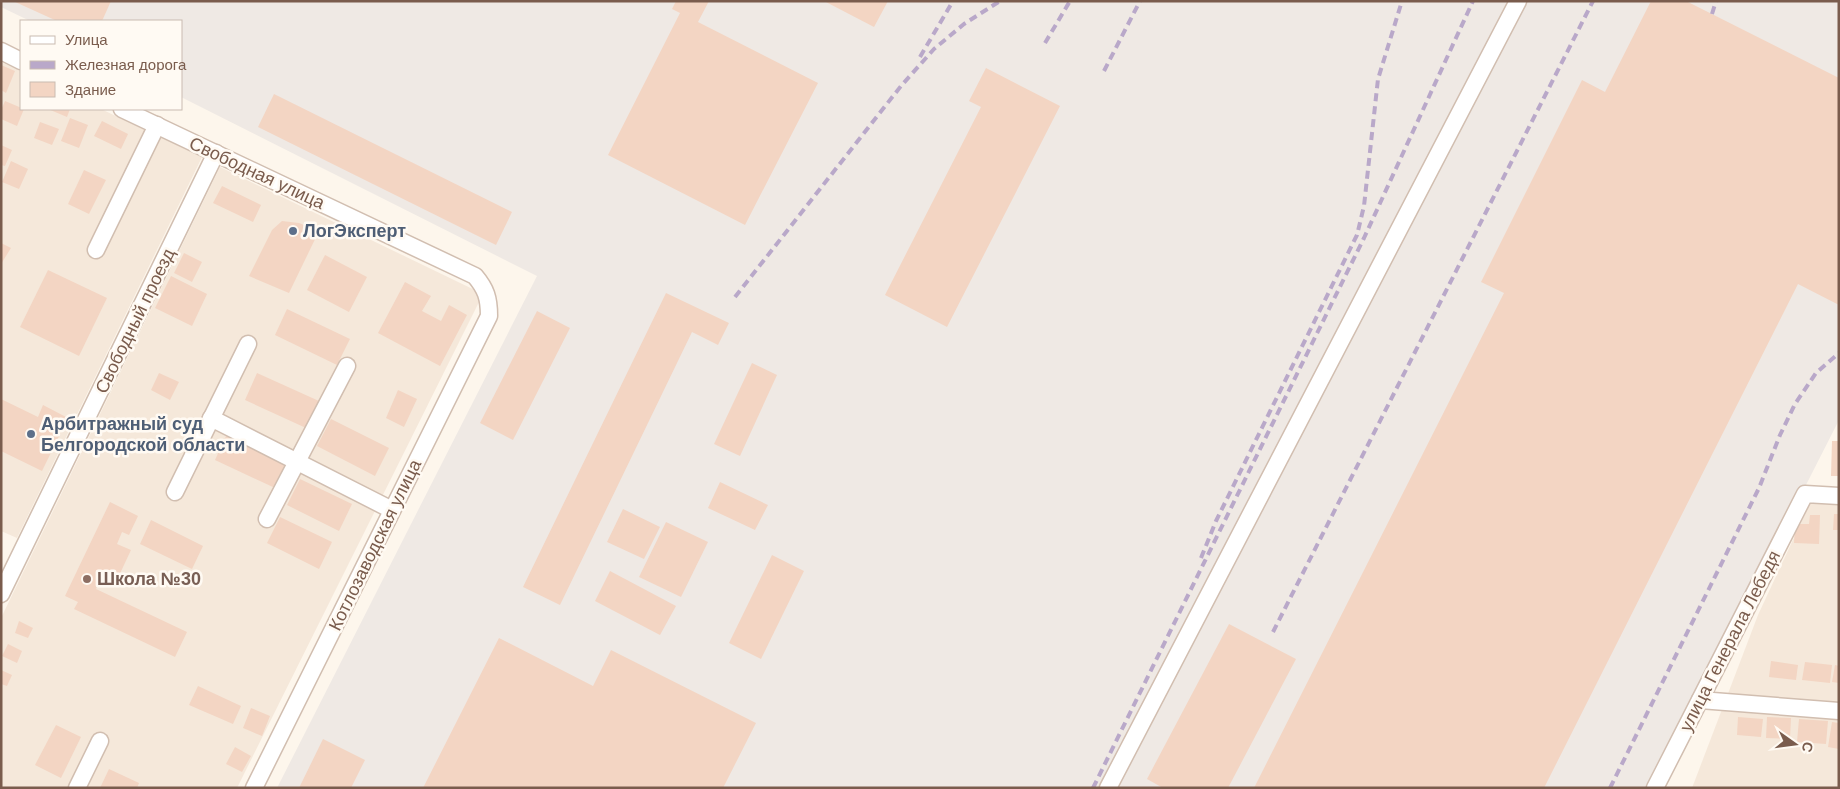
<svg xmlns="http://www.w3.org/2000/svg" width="1840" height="789" viewBox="0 0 1840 789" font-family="Arial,sans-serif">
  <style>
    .residential { fill: #f5e8da }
    .industrial { fill: #efe9e4 }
    .building { fill: #f3d5c3 }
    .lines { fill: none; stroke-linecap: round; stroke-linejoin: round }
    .minor-casing { stroke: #d1beb0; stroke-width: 19 }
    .minor { stroke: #fff; stroke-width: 16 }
    .rail { stroke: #b9a8c9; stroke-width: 4; stroke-dasharray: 8 5; stroke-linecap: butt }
    .service-dot { fill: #5c6f8a; stroke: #fffaf3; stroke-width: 2 }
    .education-dot { fill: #8d6e63; stroke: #fffaf3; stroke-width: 2 }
    .labels { text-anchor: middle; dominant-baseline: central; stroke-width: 5; stroke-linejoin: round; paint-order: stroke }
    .street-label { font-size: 18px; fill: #7a5c4d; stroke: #fffaf3 }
    .service-label { font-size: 18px; font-weight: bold; fill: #4e5e75; stroke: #fffaf3; text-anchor: start }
    .education-label { font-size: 18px; font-weight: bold; fill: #785e54; stroke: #fffaf3; text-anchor: start }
  </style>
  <rect width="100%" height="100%" fill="#fdf6ec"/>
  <!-- residential -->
  <g class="residential">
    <polygon points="1,62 21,71 21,109 101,109 202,157 17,538 1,531"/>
    <polygon points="220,167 483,294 237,788 1,788 1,618"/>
    <polygon points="1811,501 1839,503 1839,788 1692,788 1758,615"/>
  </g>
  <!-- industrial -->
  <polygon class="industrial" points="1,1 1839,1 1839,420 1652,788 277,788 537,276 181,97 181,21 30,21 1,7"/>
  <!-- building -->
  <g class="building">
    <polygon points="13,1 111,1 102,21 57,21"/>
    <polygon points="676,1 709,1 698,22 818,83 745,225 608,155 680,13 672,9"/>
    <polygon points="824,1 888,1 874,27"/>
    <polygon points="1651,1 1686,1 1839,78 1839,305 1798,284 1544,788 1254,788 1504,293 1481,282 1582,80 1605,92"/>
    <polygon points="1,65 15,71 6,93 1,90"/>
    <polygon points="986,68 1060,106 947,327 885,295 981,107 969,101"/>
    <polygon points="274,94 512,212 496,245 258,127"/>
    <polygon points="5,101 24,109 17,126 1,119 1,110"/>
    <polygon points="48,109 70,109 67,117"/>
    <polygon points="70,118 88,125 79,148 61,141"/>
    <polygon points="102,121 128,134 121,149 94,136"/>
    <polygon points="40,122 59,129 52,145 34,138"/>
    <polygon points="1,145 12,150 5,166 1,165"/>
    <polygon points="11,161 28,169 19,189 2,182"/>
    <polygon points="84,170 106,180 89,214 68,204"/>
    <polygon points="222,186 261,205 253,222 213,203"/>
    <polygon points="282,221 299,223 319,231 289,293 249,276 272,230"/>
    <polygon points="1,243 11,248 1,264"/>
    <polygon points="184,253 202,262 192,282 174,273"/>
    <polygon points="325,255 367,277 349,312 307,290"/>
    <polygon points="48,270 107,298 79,356 20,327"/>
    <polygon points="171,276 207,294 192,326 155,308"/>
    <polygon points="405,282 431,296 422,311 441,321 449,305 467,315 440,366 378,333"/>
    <polygon points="666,293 729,323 718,345 692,332 560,605 523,587"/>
    <polygon points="287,309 350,339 337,365 275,335"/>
    <polygon points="537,311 570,328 513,440 480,423"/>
    <polygon points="752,363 777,375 740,456 714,444"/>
    <polygon points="159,373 179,382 170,400 151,390"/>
    <polygon points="257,373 319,401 306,428 245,400"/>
    <polygon points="398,390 417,399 404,427 386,418"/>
    <polygon points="1,399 38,417 43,405 68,418 42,471 1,451"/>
    <polygon points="331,419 389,448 375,476 317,446"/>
    <polygon points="226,436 286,464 275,488 215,460"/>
    <polygon points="1832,441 1839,441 1839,476 1831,476"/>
    <polygon points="300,479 352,504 339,531 287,505"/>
    <polygon points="720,482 768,505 755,530 708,508"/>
    <polygon points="110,502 138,516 129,535 122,532 117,544 131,550 116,582 102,576 96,589 187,632 175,657 74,609 78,602 65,596"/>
    <polygon points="623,509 660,527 644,559 607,542"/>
    <polygon points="1834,514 1839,514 1839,530 1833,530"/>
    <polygon points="1810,515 1820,515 1819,544 1794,543 1795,524 1809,524"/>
    <polygon points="280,517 332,542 319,569 267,543"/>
    <polygon points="151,520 203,546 192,569 140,544"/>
    <polygon points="666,522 708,542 681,597 639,577"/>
    <polygon points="772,555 804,571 761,659 729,643"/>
    <polygon points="610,571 676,606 660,635 595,601"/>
    <polygon points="19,621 33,628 28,638 15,633"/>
    <polygon points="1229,624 1296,659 1228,788 1163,788 1147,779"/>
    <polygon points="499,638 593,686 611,650 756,723 723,788 423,788"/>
    <polygon points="8,644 22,651 17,663 2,656"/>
    <polygon points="1771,661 1798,665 1796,680 1769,677"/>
    <polygon points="1805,662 1832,665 1830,683 1802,680"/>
    <polygon points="1835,665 1839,666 1839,683 1832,682"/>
    <polygon points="1,670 12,675 7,686 1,684"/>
    <polygon points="198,686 241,706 233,724 189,705"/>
    <polygon points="251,708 270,716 262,736 243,728"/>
    <polygon points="1738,717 1763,719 1761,737 1737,735"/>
    <polygon points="1767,717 1791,718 1790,739 1766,738"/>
    <polygon points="1799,719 1828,721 1826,744 1797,742"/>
    <polygon points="1832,722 1839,723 1839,749 1828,747"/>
    <polygon points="56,725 81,737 61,778 35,765"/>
    <polygon points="323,739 365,760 351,788 299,788"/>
    <polygon points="235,747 251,756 242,772 226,764"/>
    <polygon points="109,769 139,783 137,788 100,788"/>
  </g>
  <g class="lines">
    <defs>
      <g id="minor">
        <polyline points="1,51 21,61"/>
        <path d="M122,109L475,276C486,289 489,298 489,316L254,788"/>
        <polyline points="96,250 157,125"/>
        <polyline points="211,418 392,510"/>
        <polyline points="175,492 248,344"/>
        <polyline points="267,519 347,366"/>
        <polyline points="1,594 216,153"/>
        <polyline points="1700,700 1839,711"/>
        <polyline points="77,788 100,741"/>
        <polyline points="1108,788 1518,1"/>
        <polyline points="1655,788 1805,494 1839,496"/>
      </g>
    </defs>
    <!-- minor casing -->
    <use href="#minor" class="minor-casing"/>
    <!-- minor -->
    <use href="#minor" class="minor"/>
    <!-- rail -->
    <g class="rail">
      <polyline points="1712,14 1716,1"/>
      <polyline points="1045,43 1070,1"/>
      <polyline points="920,57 953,1"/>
      <polyline points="1104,71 1140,1"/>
      <polyline points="735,297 901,86 934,49 964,24 1000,1"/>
      <polyline points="1201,558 1216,521 1357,235 1364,206 1378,79 1402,1"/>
      <polyline points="1273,632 1593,1"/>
      <polyline points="1093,788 1364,238 1473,1"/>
      <polyline points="1610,788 1759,488 1780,435 1795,404 1816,373 1839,353"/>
    </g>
  </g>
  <!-- markers -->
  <g class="service-dot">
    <circle cx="293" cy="231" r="5"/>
    <circle cx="31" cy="434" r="5"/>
  </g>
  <circle class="education-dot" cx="87" cy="579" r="5"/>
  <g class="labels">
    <!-- street labels -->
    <g class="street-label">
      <text transform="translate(257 173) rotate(25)">Свободная улица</text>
      <text transform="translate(135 321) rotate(-64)">Свободный проезд</text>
      <text transform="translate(375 545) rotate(-64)">Котлозаводская улица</text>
      <text transform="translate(1730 641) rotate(-63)">улица Генерала Лебедя</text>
    </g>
    <!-- service labels -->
    <g class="service-label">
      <text x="303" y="231">ЛогЭксперт</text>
      <text x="41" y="424">Арбитражный суд<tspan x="41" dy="21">Белгородской области</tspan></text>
    </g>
    <!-- education labels -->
    <g class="education-label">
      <text x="97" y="579">Школа №30</text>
    </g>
  </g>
  <!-- border -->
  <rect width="1840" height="789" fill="none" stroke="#7a5c4d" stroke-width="5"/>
  <!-- legend -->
  <rect x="20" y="20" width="162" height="90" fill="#fffaf3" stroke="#cabbb1"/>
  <rect x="30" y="36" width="25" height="8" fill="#ffffff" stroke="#cabbb1"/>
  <text x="65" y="45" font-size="15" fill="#7a5c4d">Улица</text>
  <rect x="30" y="61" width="25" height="8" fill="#b9a8c9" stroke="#cabbb1"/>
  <text x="65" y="70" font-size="15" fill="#7a5c4d">Железная дорога</text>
  <rect x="30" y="82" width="25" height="15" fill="#f3d5c3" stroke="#cabbb1"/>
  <text x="65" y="95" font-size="15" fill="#7a5c4d">Здание</text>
  <!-- north arrow -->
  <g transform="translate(1795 744) rotate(104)" stroke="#fffaf3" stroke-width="4" paint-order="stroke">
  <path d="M0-4L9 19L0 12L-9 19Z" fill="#7a5c4d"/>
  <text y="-8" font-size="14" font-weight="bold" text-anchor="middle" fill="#7a5c4d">С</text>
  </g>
</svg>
